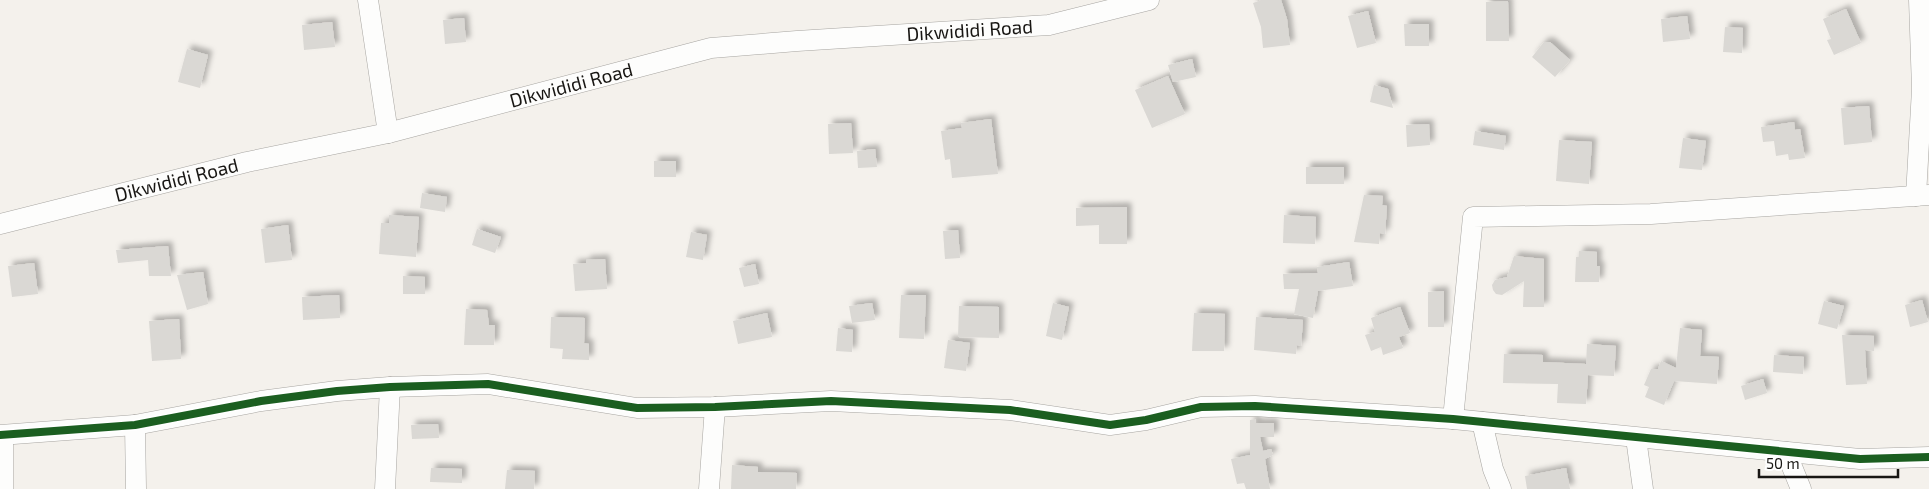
<svg xmlns="http://www.w3.org/2000/svg" width="1929" height="489" font-family="'Exo 2',sans-serif">
<style>
.building{fill:#dad8d4;filter:url(#shadow)}
.lines{fill:none;stroke-linecap:round;stroke-linejoin:round}
.minor-casing{stroke:#a7a5a1;stroke-width:21}
.minor{stroke:#fdfdfc;stroke-width:20}
.cycleway-casing{stroke:#fff;stroke-width:11}
.cycleway{stroke:#1b5e20;stroke-width:8}
.labels{text-anchor:middle;stroke-width:5;stroke-linejoin:round;paint-order:stroke}
.street-label{font-size:19px;fill:#181613;stroke:#fff}
</style>
<defs>
<filter id="shadow"><feDropShadow dx="4.5" dy="-4.5" stdDeviation="2.5" flood-color="#0004"/></filter>
</defs>
<rect width="100%" height="100%" fill="#f4f1ec"/>
<!-- building -->
<g class="building">
<path d="M 1262,0 L 1281,0 L 1287,19 L 1290,45 L 1263,48 L 1261,27 L 1253,3 Z"/>
<path d="M 1508,1 L 1509,41 L 1486,41 L 1486,2 Z"/>
<path d="M 1846,9 L 1861,43 L 1834,55 L 1827,40 L 1831,39 L 1823,19 Z"/>
<path d="M 1368,11 L 1376,43 L 1357,48 L 1348,16 Z"/>
<path d="M 1687,16 L 1690,39 L 1663,42 L 1661,19 Z"/>
<path d="M 464,18 L 466,42 L 445,44 L 443,20 Z"/>
<path d="M 332,22 L 335,47 L 304,50 L 302,25 Z"/>
<path d="M 1404,24 L 1429,24 L 1429,46 L 1405,46 Z"/>
<path d="M 1725,27 L 1743,28 L 1742,53 L 1723,52 Z"/>
<path d="M 1544,42 L 1550,42 L 1570,60 L 1555,77 L 1532,57 Z"/>
<path d="M 187,49 L 208,55 L 200,88 L 178,82 Z"/>
<path d="M 1192,59 L 1196,77 L 1173,82 L 1168,65 Z"/>
<path d="M 1168,76 L 1185,114 L 1152,128 L 1135,90 Z"/>
<path d="M 1374,85 L 1388,89 L 1393,108 L 1370,102 Z"/>
<path d="M 1869,106 L 1872,142 L 1844,145 L 1841,108 Z"/>
<path d="M 991,119 L 998,174 L 952,178 L 950,159 L 945,160 L 941,131 L 962,128 L 961,123 Z"/>
<path d="M 1794,122 L 1795,130 L 1800,129 L 1805,158 L 1789,160 L 1788,154 L 1776,156 L 1774,141 L 1763,142 L 1761,127 Z"/>
<path d="M 851,123 L 853,153 L 829,154 L 828,124 Z"/>
<path d="M 1429,124 L 1430,145 L 1407,147 L 1406,125 Z"/>
<path d="M 1475,131 L 1506,136 L 1504,150 L 1473,145 Z"/>
<path d="M 1683,138 L 1706,141 L 1702,170 L 1679,168 Z"/>
<path d="M 1559,140 L 1592,142 L 1589,184 L 1556,181 Z"/>
<path d="M 875,149 L 877,167 L 858,168 L 857,151 Z"/>
<rect x="654" y="161" width="22" height="16"/>
<rect x="1306" y="167" width="38" height="17"/>
<path d="M 422,193 L 447,197 L 445,212 L 420,208 Z"/>
<path d="M 1364,195 L 1383,196 L 1382,205 L 1387,206 L 1385,234 L 1380,233 L 1379,244 L 1354,242 Z"/>
<path d="M 1127,207 L 1127,244 L 1099,244 L 1099,225 L 1076,226 L 1076,208 Z"/>
<path d="M 389,215 L 419,217 L 416,257 L 379,254 L 381,223 L 389,223 Z"/>
<path d="M 1284,215 L 1316,217 L 1315,244 L 1283,243 Z"/>
<path d="M 288,225 L 292,260 L 265,263 L 261,229 Z"/>
<path d="M 477,229 L 501,237 L 495,253 L 472,245 Z"/>
<path d="M 958,230 L 960,258 L 945,259 L 943,231 Z"/>
<path d="M 691,232 L 707,235 L 703,260 L 686,257 Z"/>
<path d="M 168,246 L 171,276 L 149,276 L 148,260 L 118,263 L 116,250 Z"/>
<path d="M 1579,251 L 1597,252 L 1597,266 L 1600,266 L 1599,282 L 1575,282 L 1576,257 L 1579,257 Z"/>
<path d="M 1514,256 L 1544,259 L 1544,307 L 1523,307 L 1524,281 L 1502,295 L 1496,294 L 1493,290 L 1492,285 L 1495,280 L 1507,277 Z"/>
<path d="M 605,259 L 607,289 L 575,291 L 573,264 L 586,263 L 586,260 Z"/>
<path d="M 1349,262 L 1353,286 L 1318,291 L 1313,318 L 1294,314 L 1299,289 L 1284,289 L 1283,274 L 1318,273 L 1317,267 Z"/>
<path d="M 34,263 L 38,294 L 12,297 L 8,266 Z"/>
<path d="M 755,264 L 759,284 L 744,287 L 739,268 Z"/>
<path d="M 203,272 L 208,304 L 187,310 L 177,275 Z"/>
<path d="M 403,276 L 425,277 L 425,294 L 403,294 Z"/>
<path d="M 1444,291 L 1444,327 L 1428,327 L 1428,292 Z"/>
<path d="M 339,295 L 340,318 L 303,320 L 302,297 Z"/>
<path d="M 901,295 L 926,295 L 924,339 L 899,338 Z"/>
<path d="M 1922,300 L 1928,322 L 1910,327 L 1905,305 Z"/>
<path d="M 1824,301 L 1844,306 L 1837,329 L 1818,324 Z"/>
<path d="M 872,303 L 875,320 L 852,323 L 849,306 Z"/>
<path d="M 1053,303 L 1069,307 L 1062,340 L 1046,336 Z"/>
<path d="M 959,306 L 999,307 L 999,338 L 958,337 Z"/>
<path d="M 1400,307 L 1410,333 L 1399,337 L 1403,348 L 1383,355 L 1381,347 L 1371,351 L 1365,335 L 1375,332 L 1371,318 Z"/>
<path d="M 466,309 L 487,310 L 489,325 L 495,325 L 494,345 L 464,345 Z"/>
<path d="M 767,313 L 772,337 L 738,344 L 733,321 Z"/>
<path d="M 1194,313 L 1225,314 L 1224,351 L 1192,351 Z"/>
<path d="M 551,317 L 585,318 L 584,343 L 589,344 L 589,360 L 562,359 L 563,349 L 550,348 Z"/>
<path d="M 1256,317 L 1303,320 L 1301,346 L 1297,345 L 1296,354 L 1254,350 Z"/>
<path d="M 179,319 L 181,359 L 152,361 L 149,321 Z"/>
<path d="M 838,328 L 853,330 L 852,352 L 836,351 Z"/>
<path d="M 1680,328 L 1702,330 L 1700,356 L 1719,357 L 1717,384 L 1674,381 L 1664,405 L 1645,397 L 1649,387 L 1644,385 L 1651,369 L 1658,369 L 1661,361 L 1676,368 Z"/>
<path d="M 1842,335 L 1874,336 L 1874,351 L 1865,350 L 1867,384 L 1846,385 Z"/>
<path d="M 948,340 L 970,343 L 966,371 L 944,368 Z"/>
<path d="M 1587,344 L 1616,346 L 1614,376 L 1588,375 L 1586,404 L 1557,403 L 1558,384 L 1503,383 L 1504,354 L 1543,355 L 1543,362 L 1586,364 Z"/>
<path d="M 1774,355 L 1804,357 L 1803,374 L 1773,372 Z"/>
<path d="M 1763,379 L 1767,393 L 1745,400 L 1741,386 Z"/>
<path d="M 1255,419 L 1256,423 L 1274,423 L 1274,437 L 1260,437 L 1263,451 L 1271,449 L 1273,455 L 1265,459 L 1270,489 L 1246,489 L 1244,483 L 1237,484 L 1231,459 L 1250,455 L 1250,420 Z"/>
<path d="M 438,424 L 439,438 L 412,439 L 411,425 Z"/>
<path d="M 732,465 L 758,467 L 758,472 L 797,473 L 796,489 L 731,489 Z"/>
<path d="M 431,468 L 462,469 L 462,483 L 430,482 Z"/>
<path d="M 1566,468 L 1570,489 L 1527,489 L 1525,476 Z"/>
<path d="M 507,470 L 535,471 L 534,489 L 505,489 Z"/>
</g>
<g class="lines">
<!-- minor casing -->
<g class="minor-casing">
<g id="minor">
<path d="M 368,0 L 388,133"/>
<path d="M 1916,196 L 1922,89 L 1919,0"/>
<path id="s1" d="M 0,224 L 247,162 L 388,133 L 711,48 L 797,41 L 1049,25 L 1149,0"/>
<path d="M 1453,419 L 1473,217 L 1651,214 L 1929,195"/>
<path d="M 1482,422 L 1493,469 L 1501,489"/>
<path d="M 135,425 L 136,489"/>
<path d="M 0,435 L 135,425 L 261,401 L 337,391 L 390,387 L 488,384 L 637,408 L 715,407 L 831,401 L 1010,410 L 1110,425 L 1146,420 L 1201,407 L 1255,406 L 1453,419 L 1860,459 L 1929,457"/>
<path d="M 3,436 L 3,489"/>
<path d="M 1636,438 L 1643,489"/>
<path d="M 1786,452 L 1801,489"/>
<path d="M 385,489 L 390,387"/>
<path d="M 709,489 L 715,407"/>
</g>
</g>
<!-- minor -->
<use href="#minor" class="minor"/>
<!-- cycleway casing -->
<g class="cycleway-casing">
<path id="cycleway" d="M 0,435 L 135,425 L 261,401 L 337,391 L 390,387 L 488,384 L 637,408 L 715,407 L 831,401 L 1010,410 L 1110,425 L 1146,420 L 1201,407 L 1255,406 L 1453,419 L 1860,459 L 1929,457"/>
</g>
<!-- cycleway -->
<use href="#cycleway" class="cycleway"/>
</g>
<g class="labels">
<!-- street labels -->
<g class="street-label">
<text dy="7" stroke="none"><textPath href="#s1" startOffset="992">Dikwididi Road</textPath></text>
<text dy="7" stroke="none"><textPath href="#s1" startOffset="588">Dikwididi Road</textPath></text>
<text dy="7" stroke="none"><textPath href="#s1" startOffset="182">Dikwididi Road</textPath></text>
</g>
</g>
<!-- scale -->
<path d="M1759 469v8h139v-8" fill="none" stroke="#181613" stroke-width="2.5"/>
<text x="1766" y="469" font-size="15" fill="#181613" stroke="#ffffff" stroke-width="4" paint-order="stroke">50 m</text>
</svg>
